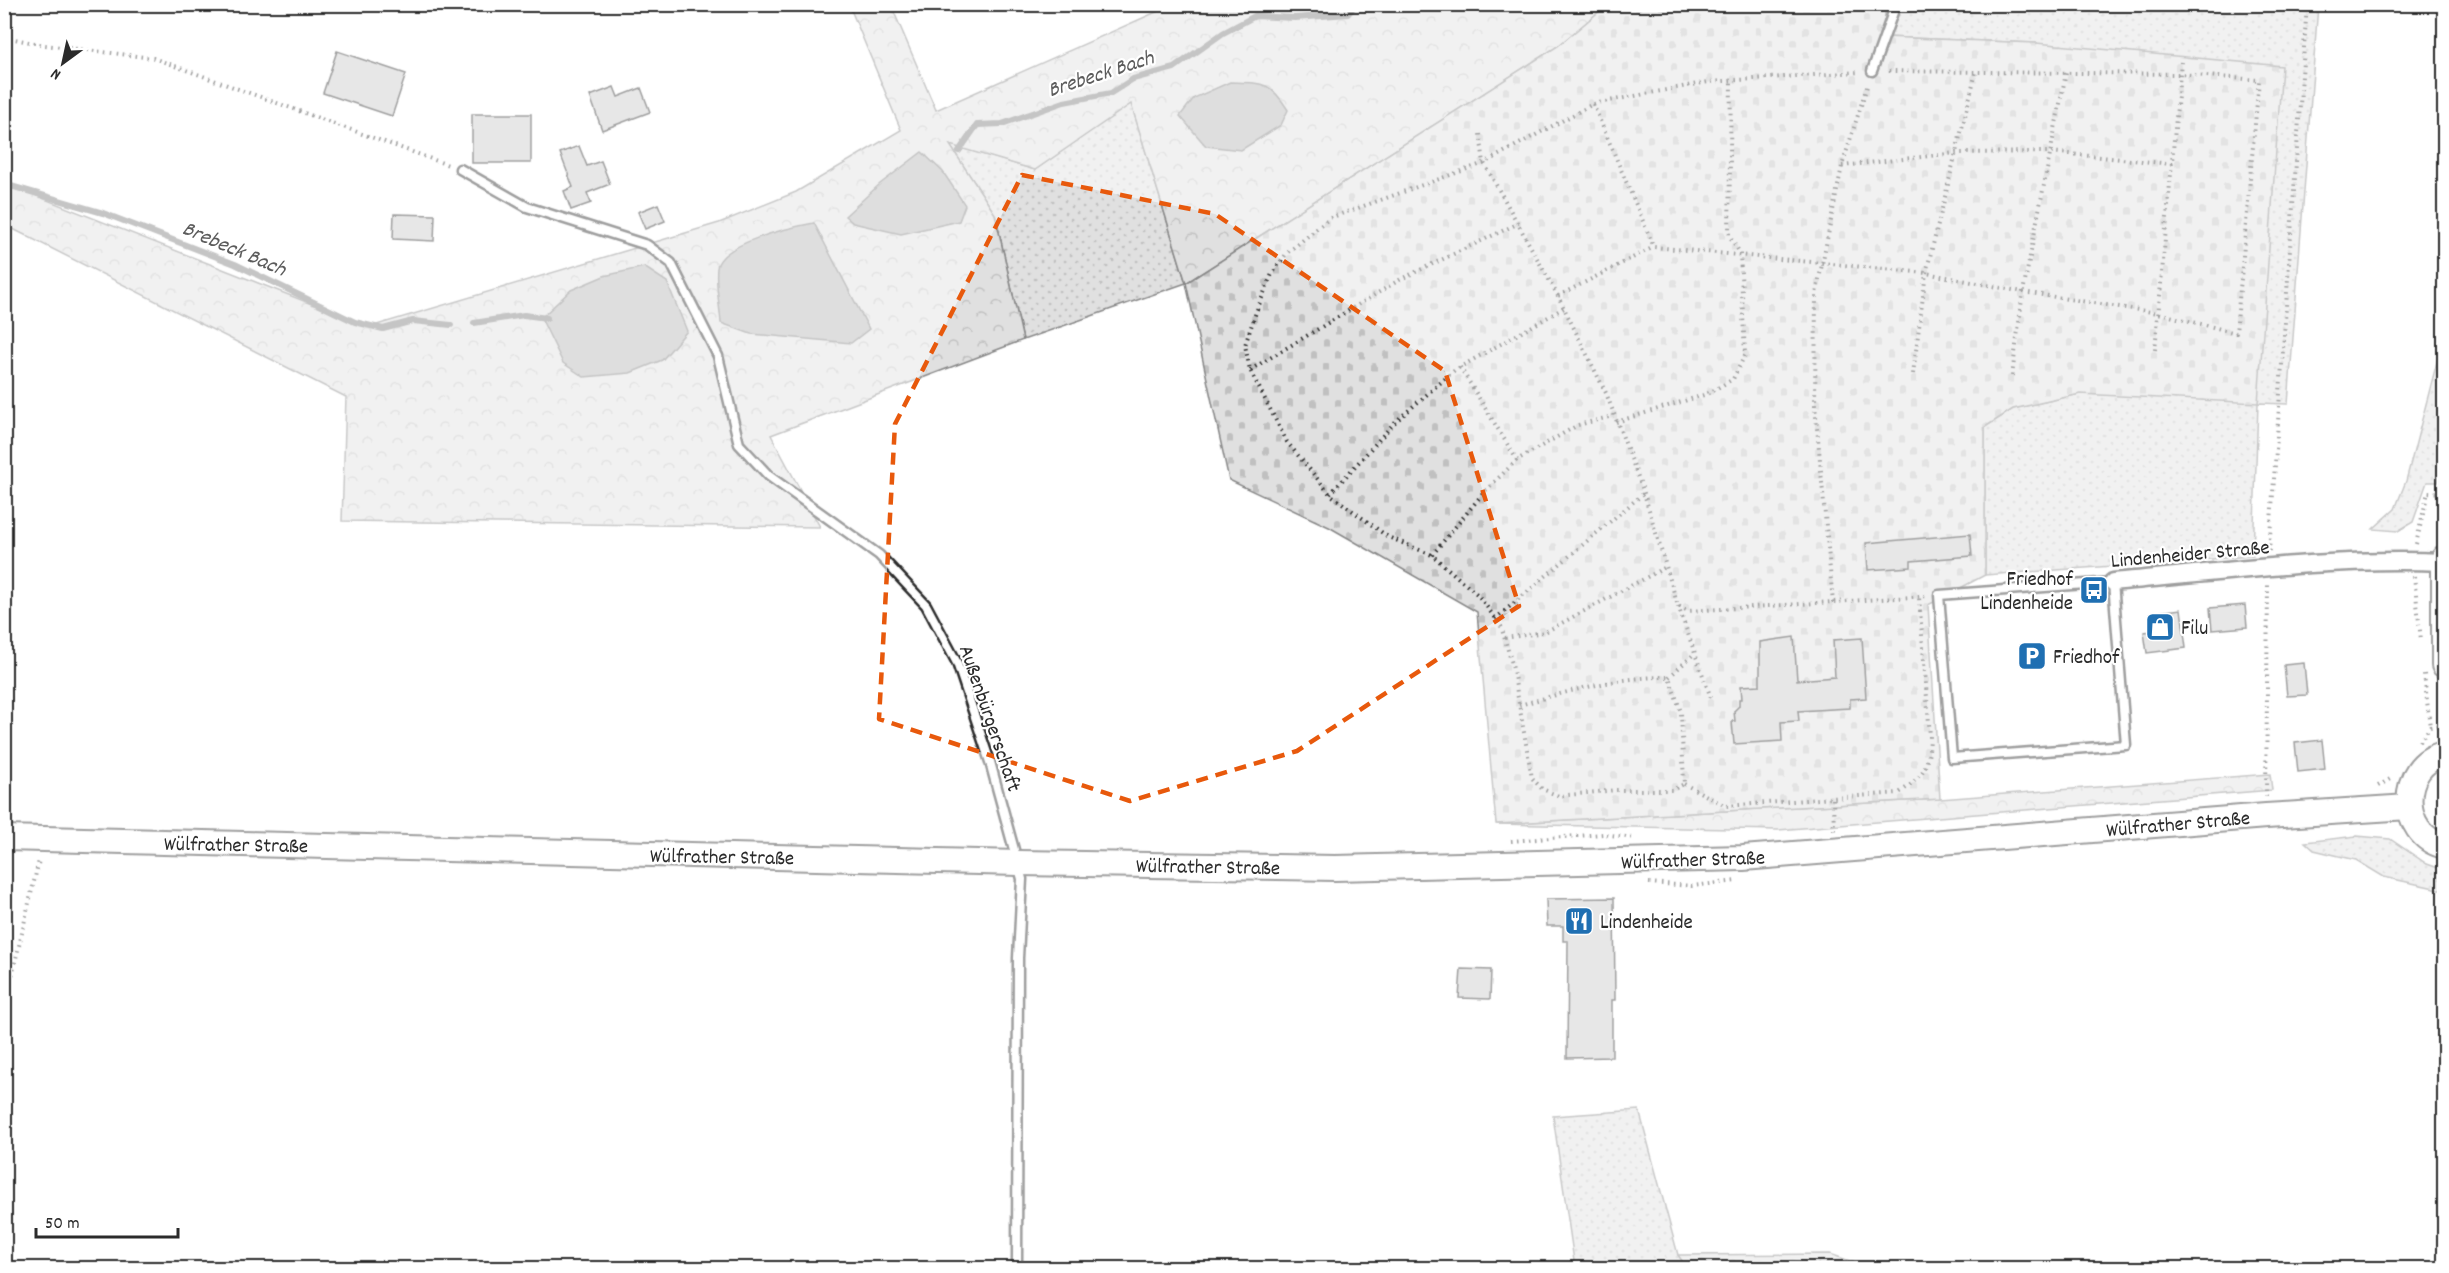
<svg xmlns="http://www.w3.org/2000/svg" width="2449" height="1273" font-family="Dekko,sans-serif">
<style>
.grass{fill:url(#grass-dots);stroke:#868686;stroke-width:1.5}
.forest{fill:url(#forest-crowns);stroke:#868686;stroke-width:1.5}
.cemetery{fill:url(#cemetery-stones);stroke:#868686;stroke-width:1.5}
.water{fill:#b6b6b6;stroke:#7e7e7e;stroke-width:1.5}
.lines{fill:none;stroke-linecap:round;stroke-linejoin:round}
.stream{stroke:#7e7e7e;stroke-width:6}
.building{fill:#cbcbcb;stroke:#2b2b2b;stroke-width:1.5}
.service-casing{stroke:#2b2b2b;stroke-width:13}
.minor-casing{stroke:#2b2b2b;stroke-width:21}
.secondary-casing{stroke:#2b2b2b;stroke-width:28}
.path{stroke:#2b2b2b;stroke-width:4;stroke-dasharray:1.5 4.5;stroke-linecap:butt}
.service{stroke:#fff;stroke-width:8}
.minor{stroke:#fff;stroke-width:16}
.secondary{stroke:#fff;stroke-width:24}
.marked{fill:none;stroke:#e8590c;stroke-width:4.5;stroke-dasharray:12 8;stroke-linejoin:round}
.labels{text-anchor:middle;stroke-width:4.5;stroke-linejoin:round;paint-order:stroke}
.street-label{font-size:21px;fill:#2b2b2b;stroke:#fff}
.poi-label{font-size:21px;fill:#2b2b2b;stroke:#fff;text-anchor:start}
.water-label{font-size:22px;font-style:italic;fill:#5c5c5c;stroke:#fff}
</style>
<defs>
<pattern id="grass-dots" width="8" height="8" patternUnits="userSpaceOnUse" patternTransform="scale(1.5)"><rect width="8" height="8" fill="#e0e0e0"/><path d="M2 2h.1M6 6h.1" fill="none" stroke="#c0c0c0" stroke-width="1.8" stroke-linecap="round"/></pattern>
<pattern id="forest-crowns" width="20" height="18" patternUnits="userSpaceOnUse" patternTransform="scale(1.5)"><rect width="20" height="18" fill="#e0e0e0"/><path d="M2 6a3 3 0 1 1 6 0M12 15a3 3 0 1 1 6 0" fill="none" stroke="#c0c0c0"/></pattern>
<pattern id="cemetery-stones" width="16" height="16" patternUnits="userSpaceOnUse" patternTransform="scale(1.5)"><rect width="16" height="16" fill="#e0e0e0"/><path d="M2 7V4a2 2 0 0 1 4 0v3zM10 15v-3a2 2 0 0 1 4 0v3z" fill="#c0c0c0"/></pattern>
</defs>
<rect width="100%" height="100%" fill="#fff"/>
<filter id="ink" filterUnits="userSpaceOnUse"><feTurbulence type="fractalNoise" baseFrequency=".0167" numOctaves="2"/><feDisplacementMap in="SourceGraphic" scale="12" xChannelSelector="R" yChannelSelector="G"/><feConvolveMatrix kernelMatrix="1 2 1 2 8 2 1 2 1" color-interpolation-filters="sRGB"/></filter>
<g filter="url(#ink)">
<!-- grass -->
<g class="grass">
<path d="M 1861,5 L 2318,5 L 2288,404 L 2258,403 L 2253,556 L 1985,575 L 1985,427 L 2013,409 L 2080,394 L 2147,396 L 2036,43 L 1884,37 L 1885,8 Z"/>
<path d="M 1131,103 L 1186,283 L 1023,340 L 995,214 L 949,144 L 1035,170 Z"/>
<path d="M 2444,335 L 2444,458 L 2438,482 L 2427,482 L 2413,522 L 2398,531 L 2373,529 L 2395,509 L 2406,481 Z"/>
<path d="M 2357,836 L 2390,839 L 2427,864 L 2444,870 L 2444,890 L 2384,877 L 2356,860 L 2314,850 L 2305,842 Z"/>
<path d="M 1639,1110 L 1678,1255 L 1687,1268 L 1575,1268 L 1553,1116 Z"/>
</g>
<!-- forest -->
<g class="forest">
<path d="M 849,5 L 891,5 L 936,110 L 1172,5 L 1607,5 L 1558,46 L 1186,283 L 1131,104 L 1035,170 L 950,145 L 995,214 L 1023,340 L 771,435 L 820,527 L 342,521 L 346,397 L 5,225 L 4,183 L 370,327 L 719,223 L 796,192 L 901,130 Z"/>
<path d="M 2270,774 L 2272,790 L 1778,830 L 1496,824 L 1940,799 Z"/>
<path d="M 1830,1254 L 1870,1268 L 1687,1268 L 1678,1255 Z"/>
</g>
<!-- cemetery -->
<path class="cemetery" d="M 1607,5 L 1861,5 L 1885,8 L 1884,37 L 2036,43 L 2282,66 L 2258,403 L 2080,394 L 2013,409 L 1985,427 L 1985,575 L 1928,605 L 1940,799 L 1496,824 L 1477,612 L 1329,527 L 1229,480 L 1186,283 L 1558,46 Z"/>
<!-- water -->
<g class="water">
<path d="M 1230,82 C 1263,83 1270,81 1288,110 L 1281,125 L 1241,150 L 1206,146 L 1180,116 L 1194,98 Z"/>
<path d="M 922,152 L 943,172 L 965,205 L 959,221 L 901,234 L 853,223 L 845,216 L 880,184 Z"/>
<path d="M 814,223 L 869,329 L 851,343 L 751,334 L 721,323 C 720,306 715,285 717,268 C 720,243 792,227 814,223 Z"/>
<path d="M 644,267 L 667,282 L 687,331 L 662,360 L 630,373 L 584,377 L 563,363 L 541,318 L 571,290 L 604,276 Z"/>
</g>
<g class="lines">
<!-- stream -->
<g class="stream">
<path d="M 959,151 L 977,125 L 1002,124 L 1064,102 L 1111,93 L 1133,79 L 1174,68 L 1223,33 L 1255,16 L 1295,18 L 1348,14 L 1356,4"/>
<path d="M 4,184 L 103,213 L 235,264 L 355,322 L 383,329 L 413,321 L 451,325"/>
<path d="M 474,323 L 524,315 L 547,318"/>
</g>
</g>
<!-- building -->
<g class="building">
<path d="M 337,51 L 406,74 L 392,116 L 323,93 Z"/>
<path d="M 614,87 L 618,97 L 641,88 L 650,112 L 602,130 L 590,96 Z"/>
<rect x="472" y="114" width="59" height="49"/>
<path d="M 579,146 L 587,166 L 601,161 L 610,184 L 587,193 L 591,203 L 571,210 L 564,191 L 573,187 L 560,153 Z"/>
<path d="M 658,204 L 665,221 L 645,229 L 638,212 Z"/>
<path d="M 394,214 L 435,215 L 434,241 L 393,239 Z"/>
<path d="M 1970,534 L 1972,556 L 1911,561 L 1911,567 L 1868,570 L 1866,543 Z"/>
<path d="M 2245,605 L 2247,627 L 2212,630 L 2210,608 Z"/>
<path d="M 2181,609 L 2186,648 L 2147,653 L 2144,632 L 2154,631 L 2151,613 Z"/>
<path d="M 1794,637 L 1797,680 L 1835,677 L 1833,640 L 1862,638 L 1866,698 L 1850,699 L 1850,708 L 1798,711 L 1799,721 L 1781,722 L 1782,741 L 1734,744 L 1732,721 L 1735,721 L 1734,711 L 1739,706 L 1739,699 L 1742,699 L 1741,686 L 1760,685 L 1760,642 Z"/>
<path d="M 2304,663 L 2307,695 L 2287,696 L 2284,665 Z"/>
<path d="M 2322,740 L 2325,769 L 2298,772 L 2295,743 Z"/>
<path d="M 1614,898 L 1615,1000 L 1612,1000 L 1612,1057 L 1567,1058 L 1568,941 L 1563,941 L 1563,926 L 1547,926 L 1546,899 Z"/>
<path d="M 1461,969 L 1491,970 L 1490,999 L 1459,998 Z"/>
</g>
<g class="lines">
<!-- service casing -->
<g class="service-casing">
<g id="service">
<path d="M 1872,71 L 1896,4"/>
<path d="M 460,169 L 527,207 L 647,245 L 671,263 L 718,356 L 739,444 L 769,476 L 879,555 L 926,605 L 957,663 L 990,762 L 1022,879 L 1018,958 L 1017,1268"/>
<path d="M 2113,582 L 2126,745 L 1952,758 L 1939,595 Z"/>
</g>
</g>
<!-- minor casing -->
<g class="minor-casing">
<path id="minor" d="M 2113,582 C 2222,572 2334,557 2444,562"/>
</g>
<!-- secondary casing -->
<g class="secondary-casing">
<g id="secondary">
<path d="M 2444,558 L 2444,665"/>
<path d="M 2444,754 C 2398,764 2398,835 2444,846"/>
<path d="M 4,838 L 1019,863 L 1335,868 L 1743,858 L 2266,816 L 2409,807"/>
</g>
</g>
<!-- path -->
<g class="path">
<path d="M 4,37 L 45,45 L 153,58 L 448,165"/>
<path d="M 1593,104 L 1654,247"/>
<path d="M 1480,134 L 1484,163 L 1558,296 L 1606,393 L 1643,490 L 1678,606 L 1688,611 L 1929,596"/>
<path d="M 1842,166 L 1956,153 L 2050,152 L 2172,164"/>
<path d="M 1558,296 L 1654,247 L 1926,273 L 2023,292 L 2158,313 L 2236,333 L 2259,80 L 2180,74 L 1886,71"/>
<path d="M 2155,350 L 2181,62"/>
<path d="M 1460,367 L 1517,460"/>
<path d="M 1250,370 L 1401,279 L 1519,223"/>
<path d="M 1913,374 L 1926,273 L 1976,72"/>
<path d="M 2012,376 L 2023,292 L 2066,73"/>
<path d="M 1616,422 L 1707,394 L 1733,379 L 1745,355 L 1740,253 L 1729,235 L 1731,81"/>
<path d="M 1330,494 L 1394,423 L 1455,370 L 1564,308"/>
<path d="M 2416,544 L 2428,492 L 2444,493"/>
<path d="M 2269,551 L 2307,4"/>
<path d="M 1432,555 L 1485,491 L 1517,460 L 1578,425 L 1613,416"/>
<path d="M 2414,576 L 2421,640"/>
<path d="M 1833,603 L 1815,405 L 1816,294 L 1842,166 L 1868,83"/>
<path d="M 1678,606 L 1711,698"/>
<path d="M 1495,619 L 1644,493"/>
<path d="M 1505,638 L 1545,632 L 1666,567"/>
<path d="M 2424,674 L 2430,727"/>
<path d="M 1669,677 L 1695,653"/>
<path d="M 1519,705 C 1568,692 1618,676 1669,677 L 1681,712 L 1684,784 L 1672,790 L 1616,790 L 1559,796 L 1542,789 L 1532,778 L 1512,664 L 1501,626 L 1478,595 L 1432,555 L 1388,537 L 1330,494 L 1287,442 L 1250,370 L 1245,345 L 1256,312 L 1272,274 L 1287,253 L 1330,218 L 1484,163 L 1593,104 L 1708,82 L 1860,72"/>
<path d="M 2420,742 L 2430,727 L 2444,724"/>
<path d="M 1684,784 L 1726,806 L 1899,793 C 1924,776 1929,767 1930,736 L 1919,597"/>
<path d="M 2378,786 L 2392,778"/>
<path d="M 2266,797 L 2268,583"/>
<path d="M 1833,799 L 1834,831"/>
<path d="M 1511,841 L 1603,834 L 1635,838"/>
<path d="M 1649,883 L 1692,886 L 1737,881"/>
<path d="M 4,1010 L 39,860"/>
</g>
<!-- service -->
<use href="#service" class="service"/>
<!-- minor -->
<use href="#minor" class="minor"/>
<!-- secondary -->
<use href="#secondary" class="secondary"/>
</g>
</g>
<!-- marked area -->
<path d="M0 0H2449V1273H0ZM 1022,175 L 1215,214 L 1445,371 L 1519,606 L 1297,751 L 1130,801 L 879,719 L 895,424 Z" fill="#fff" fill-opacity=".55" fill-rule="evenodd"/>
<path class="marked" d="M 1022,175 L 1215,214 L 1445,371 L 1519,606 L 1297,751 L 1130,801 L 879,719 L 895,424 Z"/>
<!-- icons -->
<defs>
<g id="bus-square" transform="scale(1.5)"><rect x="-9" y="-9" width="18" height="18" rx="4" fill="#1f6fb2" stroke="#fff"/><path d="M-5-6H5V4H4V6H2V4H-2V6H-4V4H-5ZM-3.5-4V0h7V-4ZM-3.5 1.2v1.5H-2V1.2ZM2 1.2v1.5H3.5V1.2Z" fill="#fff"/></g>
<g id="shop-square" transform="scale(1.5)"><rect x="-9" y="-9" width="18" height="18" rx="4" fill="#1f6fb2" stroke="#fff"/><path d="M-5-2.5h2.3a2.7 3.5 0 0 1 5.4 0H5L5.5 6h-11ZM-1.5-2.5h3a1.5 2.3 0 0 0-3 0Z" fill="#fff"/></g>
<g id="parking-square" transform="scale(1.5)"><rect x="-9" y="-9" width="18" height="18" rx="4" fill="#1f6fb2" stroke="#fff"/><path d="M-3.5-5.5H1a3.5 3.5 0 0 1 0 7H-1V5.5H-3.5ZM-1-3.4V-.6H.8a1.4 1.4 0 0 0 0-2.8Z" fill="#fff"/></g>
<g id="restaurant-square" transform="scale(1.5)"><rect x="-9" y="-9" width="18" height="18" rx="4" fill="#1f6fb2" stroke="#fff"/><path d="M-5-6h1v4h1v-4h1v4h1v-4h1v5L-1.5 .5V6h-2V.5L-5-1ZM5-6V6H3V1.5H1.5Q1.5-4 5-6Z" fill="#fff"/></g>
</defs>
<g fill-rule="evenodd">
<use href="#bus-square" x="2094" y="590"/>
<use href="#shop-square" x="2160" y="627"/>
<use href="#parking-square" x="2032" y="656"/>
<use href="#restaurant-square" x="1579" y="921"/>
</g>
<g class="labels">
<!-- street labels -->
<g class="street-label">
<text transform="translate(2190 553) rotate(-5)" y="7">Lindenheider Straße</text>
<text transform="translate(991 718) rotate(71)" y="7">Außenbürgerschaft</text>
<text transform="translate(2178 823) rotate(-5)" y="7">Wülfrather Straße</text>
<text transform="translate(236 844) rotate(1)" y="7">Wülfrather Straße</text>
<text transform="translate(722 856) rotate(1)" y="7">Wülfrather Straße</text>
<text transform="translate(1693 859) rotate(-2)" y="7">Wülfrather Straße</text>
<text transform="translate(1208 866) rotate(1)" y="7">Wülfrather Straße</text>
</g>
<!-- poi labels -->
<g class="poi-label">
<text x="2073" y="585" text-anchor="end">Friedhof<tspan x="2073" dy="24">Lindenheide</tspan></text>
<text x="2181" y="634">Filu</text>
<text x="2053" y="663">Friedhof</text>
<text x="1600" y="928">Lindenheide</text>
</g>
<!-- water labels -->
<g class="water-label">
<text transform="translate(1100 72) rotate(-18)" y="8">Brebeck Bach</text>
<text transform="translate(235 247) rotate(23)" y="8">Brebeck Bach</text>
</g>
</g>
<!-- margin -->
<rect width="2449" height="1273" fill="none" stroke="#fff" stroke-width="24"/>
<rect x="12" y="12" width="2425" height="1249" fill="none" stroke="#2b2b2b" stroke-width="2" filter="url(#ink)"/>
<!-- north arrow -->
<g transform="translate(63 63) rotate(213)" stroke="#ffffff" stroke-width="4.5" paint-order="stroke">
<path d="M0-4.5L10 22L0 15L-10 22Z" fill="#2b2b2b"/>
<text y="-9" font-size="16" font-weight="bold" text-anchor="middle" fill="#2b2b2b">N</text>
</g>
<!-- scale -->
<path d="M36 1228v9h142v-9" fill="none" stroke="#2b2b2b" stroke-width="3"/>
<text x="45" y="1228" font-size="18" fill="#2b2b2b" stroke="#ffffff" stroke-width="4.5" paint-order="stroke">50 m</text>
</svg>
